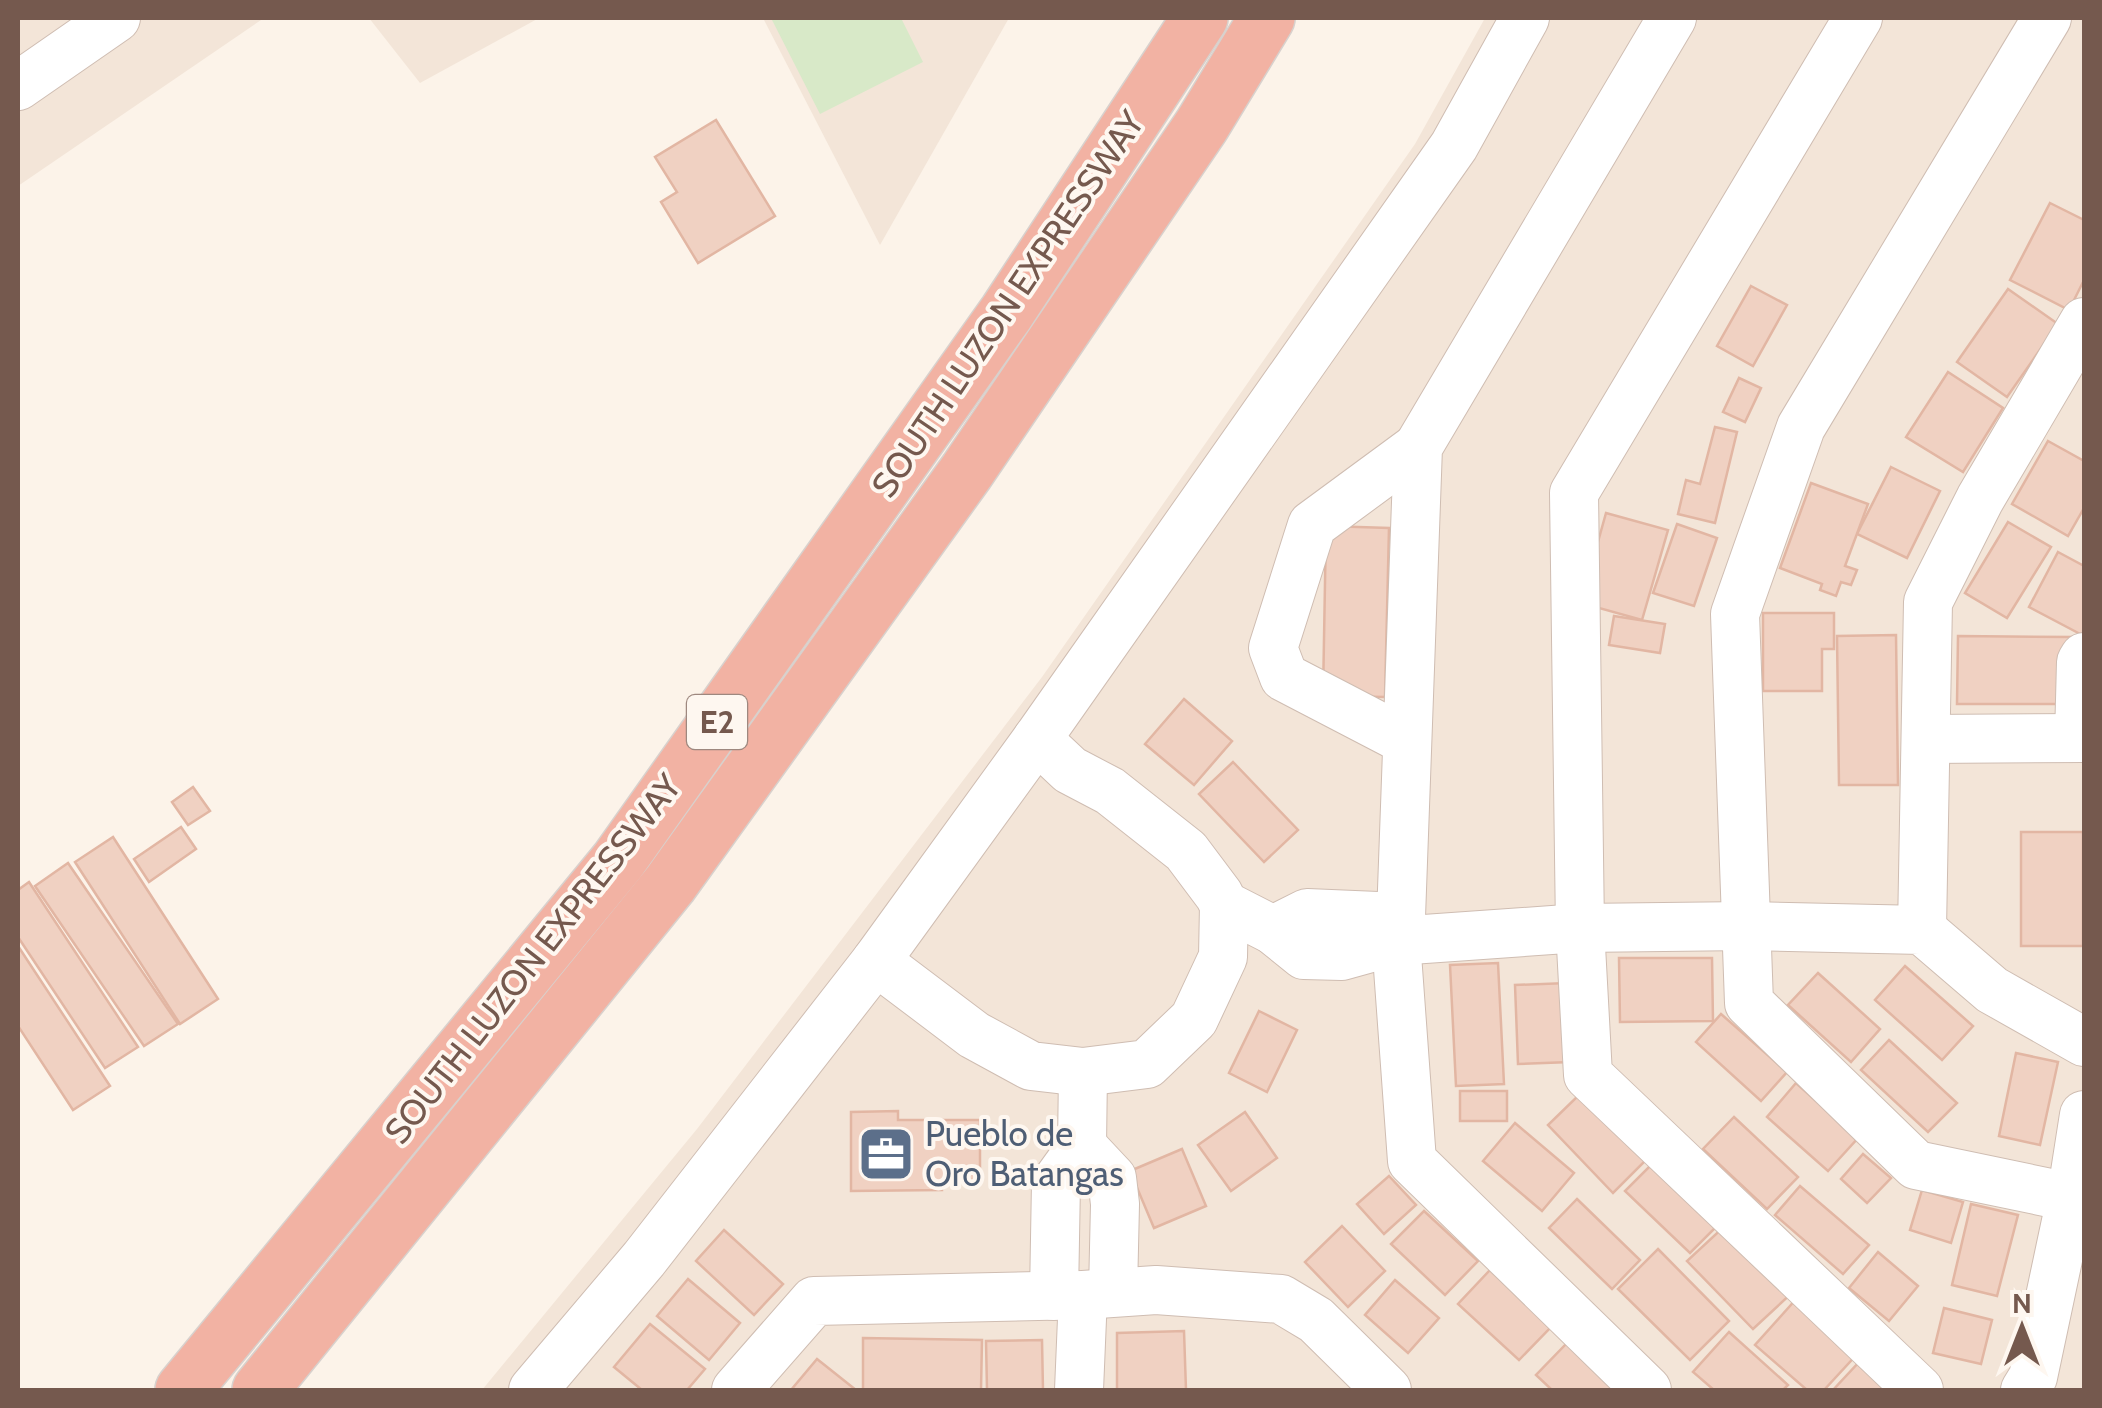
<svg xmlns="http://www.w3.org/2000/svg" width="2102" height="1408" font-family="Cabin,sans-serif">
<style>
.residential{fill:#f3e5d8}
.green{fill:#d8e9c8}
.building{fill:#f0d1c2;stroke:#e2b6a3;stroke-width:2.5}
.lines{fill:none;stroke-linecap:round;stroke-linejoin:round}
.minor-casing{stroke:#cfbdb2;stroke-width:50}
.highway-casing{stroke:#d8d1cd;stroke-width:58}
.minor{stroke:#fff;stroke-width:48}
.highway{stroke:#f2b2a3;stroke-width:55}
.labels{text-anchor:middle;stroke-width:8;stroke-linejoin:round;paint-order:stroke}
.shield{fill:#fef7f0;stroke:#9e887f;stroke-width:2.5}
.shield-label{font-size:32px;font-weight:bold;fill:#75594e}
.street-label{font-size:35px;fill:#75594e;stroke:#fef7f0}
.service-label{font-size:35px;fill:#4e5e75;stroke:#fef7f0;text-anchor:start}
</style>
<rect width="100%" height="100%" fill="#fcf3e9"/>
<!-- residential -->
<g class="residential">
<path d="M 18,18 L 264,18 L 18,186 Z"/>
<path d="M 369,18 L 539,18 L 420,83 Z"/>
<path d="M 763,18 L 1009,18 L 880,245 Z"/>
<path d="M 1485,18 L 2084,18 L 2084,1390 L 482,1390 L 697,1129 L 1042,677 L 1415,144 Z"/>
</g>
<!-- green -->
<path class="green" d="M 771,18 L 901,18 L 923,62 L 820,114 Z"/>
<!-- building -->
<g class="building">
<path d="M 716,120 L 775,216 L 698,263 L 661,202 L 677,192 L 655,157 Z"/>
<path d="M 2050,203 L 2084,220 L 2084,280 L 2069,310 L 2010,280 Z"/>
<path d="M 1751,286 L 1787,305 L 1753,366 L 1717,346 Z"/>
<path d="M 2008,289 L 2058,324 L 2007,397 L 1957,362 Z"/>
<path d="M 1948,372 L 2003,408 L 1963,472 L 1906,437 Z"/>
<path d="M 1739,378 L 1761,388 L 1745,422 L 1723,412 Z"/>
<path d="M 1715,427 L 1737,432 L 1715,523 L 1678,514 L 1686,480 L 1700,484 Z"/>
<path d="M 2048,441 L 2084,461 L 2084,508 L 2068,536 L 2012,504 Z"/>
<path d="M 1891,467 L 1940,491 L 1907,558 L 1857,534 Z"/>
<path d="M 1811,483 L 1868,504 L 1845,566 L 1857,570 L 1851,585 L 1841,582 L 1836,596 L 1820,590 L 1822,584 L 1780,568 Z"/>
<path d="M 1606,513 L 1668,530 L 1642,620 L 1581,603 Z"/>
<path d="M 2008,522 L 2051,547 L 2007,618 L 1965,593 Z"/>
<path d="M 1677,524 L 1717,538 L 1694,606 L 1653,593 Z"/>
<path d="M 1326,526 L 1389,528 L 1385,697 L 1323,696 Z"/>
<path d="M 2058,552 L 2084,566 L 2084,636 L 2029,607 Z"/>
<path d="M 1763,613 L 1834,613 L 1834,649 L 1822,649 L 1822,691 L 1763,691 Z"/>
<path d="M 1614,616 L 1665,624 L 1660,653 L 1609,645 Z"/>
<path d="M 1896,635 L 1898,785 L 1839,785 L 1837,636 Z"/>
<path d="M 1958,636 L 2074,637 L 2074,704 L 1957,704 Z"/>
<path d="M 1184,699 L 1232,741 L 1194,785 L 1145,744 Z"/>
<path d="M 1233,762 L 1298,830 L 1264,862 L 1199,794 Z"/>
<path d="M 193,787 L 210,811 L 188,825 L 172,802 Z"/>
<path d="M 181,827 L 196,849 L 149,882 L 134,859 Z"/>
<rect x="2021" y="832" width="62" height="114"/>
<path d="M 113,837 L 218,999 L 180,1024 L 75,862 Z"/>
<path d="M 68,863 L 178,1024 L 144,1046 L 35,886 Z"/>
<path d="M 29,882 L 138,1047 L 105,1068 L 18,937 L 18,890 Z"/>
<path d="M 18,946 L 110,1086 L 73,1110 L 18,1026 Z"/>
<path d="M 1619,958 L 1712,958 L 1713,1021 L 1620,1022 Z"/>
<path d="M 1498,963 L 1504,1084 L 1456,1086 L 1450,965 Z"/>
<path d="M 1905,966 L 1973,1026 L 1942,1060 L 1875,1000 Z"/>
<path d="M 1818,973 L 1880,1029 L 1851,1062 L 1788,1005 Z"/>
<path d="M 1567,983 L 1570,1062 L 1518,1064 L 1515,985 Z"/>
<path d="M 1259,1011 L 1297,1030 L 1267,1092 L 1229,1073 Z"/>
<path d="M 1721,1014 L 1787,1072 L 1761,1101 L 1696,1042 Z"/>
<path d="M 1889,1040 L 1957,1103 L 1928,1132 L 1861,1070 Z"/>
<path d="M 2016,1053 L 2058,1062 L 2040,1145 L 1999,1136 Z"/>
<path d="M 1796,1083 L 1858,1138 L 1828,1171 L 1767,1117 Z"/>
<rect x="1460" y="1091" width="47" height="30"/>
<path d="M 1582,1092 L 1647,1159 L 1613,1193 L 1548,1125 Z"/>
<path d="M 898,1111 L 898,1120 L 980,1120 L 980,1180 L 942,1180 L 942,1190 L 851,1191 L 851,1112 Z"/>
<path d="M 1245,1112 L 1277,1158 L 1231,1191 L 1198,1145 Z"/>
<path d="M 1734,1117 L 1798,1177 L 1767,1209 L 1703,1149 Z"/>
<path d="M 1515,1123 L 1574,1173 L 1542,1211 L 1483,1161 Z"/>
<path d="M 1182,1149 L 1206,1206 L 1154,1228 L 1130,1171 Z"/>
<path d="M 1863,1154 L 1891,1178 L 1867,1203 L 1841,1179 Z"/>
<path d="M 1656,1160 L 1721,1222 L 1690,1253 L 1625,1191 Z"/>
<path d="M 1389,1176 L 1416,1205 L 1384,1234 L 1357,1204 Z"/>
<path d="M 1800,1186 L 1869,1245 L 1843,1274 L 1775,1215 Z"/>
<path d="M 1922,1190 L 1963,1202 L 1951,1243 L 1910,1230 Z"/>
<path d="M 1577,1199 L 1640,1260 L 1612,1289 L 1549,1228 Z"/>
<path d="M 1971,1204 L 2018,1215 L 1997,1296 L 1952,1285 Z"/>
<path d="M 1424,1211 L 1478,1261 L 1445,1295 L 1391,1244 Z"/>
<path d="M 1729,1222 L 1794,1291 L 1753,1329 L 1687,1261 Z"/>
<path d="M 1342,1226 L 1385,1271 L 1348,1307 L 1305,1262 Z"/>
<path d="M 724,1230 L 783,1284 L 754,1315 L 696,1261 Z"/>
<path d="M 1658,1249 L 1729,1321 L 1690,1360 L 1618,1289 Z"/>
<path d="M 1878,1252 L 1918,1286 L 1889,1321 L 1849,1288 Z"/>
<path d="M 1490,1270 L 1551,1327 L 1519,1360 L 1458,1304 Z"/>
<path d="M 688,1279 L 740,1323 L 709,1360 L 657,1316 Z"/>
<path d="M 1395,1280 L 1439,1318 L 1408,1353 L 1365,1315 Z"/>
<path d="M 1798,1297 L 1859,1352 L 1824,1390 L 1807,1390 L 1755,1345 Z"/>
<path d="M 1944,1308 L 1992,1320 L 1981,1364 L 1933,1353 Z"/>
<path d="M 650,1324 L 705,1369 L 687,1390 L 642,1390 L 614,1367 Z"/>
<path d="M 1184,1331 L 1186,1390 L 1117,1390 L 1117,1333 Z"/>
<path d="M 1729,1332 L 1788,1385 L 1783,1390 L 1714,1390 L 1693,1372 Z"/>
<path d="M 863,1338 L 982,1340 L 981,1390 L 863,1390 Z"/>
<path d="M 1042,1340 L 1043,1390 L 987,1390 L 986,1341 Z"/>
<path d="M 1568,1342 L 1617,1390 L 1552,1390 L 1536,1375 Z"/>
<path d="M 817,1359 L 856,1390 L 791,1390 Z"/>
<path d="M 1861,1360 L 1896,1390 L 1833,1390 Z"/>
</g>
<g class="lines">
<!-- minor casing -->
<g class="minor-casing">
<g id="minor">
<path d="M 1858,18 L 1574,493 L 1580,928 L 1588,1075 L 1919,1390"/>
<path d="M 2047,18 L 1801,427 L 1735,614 L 1749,1003 L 1916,1165 L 2084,1200"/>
<path d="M 18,86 L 116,18"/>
<path d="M 2079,738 L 2081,662 L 2084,657"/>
<path d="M 1926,739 L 2084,738"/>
<path d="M 1407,741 L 1284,677 L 1273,648 L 1312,525 L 1418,447"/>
<path d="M 1224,905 L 1273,930 L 1304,955 L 1342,956 L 1396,941 L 1580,928 L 1747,926 L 1922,930 L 1992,990 L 2084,1042"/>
<path d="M 1273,930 L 1307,913 L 1401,917"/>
<path d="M 1922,930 L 1928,602 L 1980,499 L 2084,322"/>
<path d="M 876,961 L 974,1035 L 1031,1066 L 1083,1072 L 1147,1064 L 1194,1019 L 1223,957 L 1224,905 L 1219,895 L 1186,851 L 1110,791 L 1070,770 L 1037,739"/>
<path d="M 1082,1146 L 1112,1178 L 1115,1204 L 1113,1292"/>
<path d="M 1054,1296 L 1056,1182 L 1082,1146 L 1083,1072"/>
<path d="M 533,1390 L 644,1259 L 876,961 L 1037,739 L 1454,146 L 1525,18"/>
<path d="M 736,1390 L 814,1301 L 1083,1295 L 1156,1290 L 1281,1299 L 1316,1320 L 1387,1390"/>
<path d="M 1079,1390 L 1083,1295"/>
<path d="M 1647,1390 L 1412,1161 L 1396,941 L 1401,917 L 1418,447 L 1672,18"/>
<path d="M 2025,1390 L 2033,1377 L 2071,1198 L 2084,1115"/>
</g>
</g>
<!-- highway casing -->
<g class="highway-casing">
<g id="highway">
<path d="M 183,1390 L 618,861 L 1007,312 L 1200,18"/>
<path d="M 260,1390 L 670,884 L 967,471 L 1202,125 L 1267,18"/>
</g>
</g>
<!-- minor -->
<use href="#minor" class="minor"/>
<!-- highway -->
<use href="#highway" class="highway"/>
</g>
<!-- icons -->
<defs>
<g id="office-square" transform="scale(2.875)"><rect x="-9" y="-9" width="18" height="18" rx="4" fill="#5c6f8a" stroke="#fef7f0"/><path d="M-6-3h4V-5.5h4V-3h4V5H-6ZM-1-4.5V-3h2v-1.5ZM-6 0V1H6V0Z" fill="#fff"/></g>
</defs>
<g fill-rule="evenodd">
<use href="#office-square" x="886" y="1154"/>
</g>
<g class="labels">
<!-- shield labels -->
<rect class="shield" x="687" y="695" width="60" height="54" rx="8"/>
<g class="shield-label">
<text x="717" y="733">E2</text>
</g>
<!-- street labels -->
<g class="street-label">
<text transform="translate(1008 304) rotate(-56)" y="12">SOUTH LUZON EXPRESSWAY</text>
<text transform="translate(533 959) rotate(-52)" y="12">SOUTH LUZON EXPRESSWAY</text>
</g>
<!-- service labels -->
<g class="service-label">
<text x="925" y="1146">Pueblo de<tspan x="925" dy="40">Oro Batangas</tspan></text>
</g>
</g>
<!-- border -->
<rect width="2102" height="1408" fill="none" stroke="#75594e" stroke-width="40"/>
<!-- north arrow -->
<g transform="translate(2022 1328)" stroke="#fef7f0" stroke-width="8" paint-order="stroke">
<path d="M0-8L18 38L0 25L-18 38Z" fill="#75594e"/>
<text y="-15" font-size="28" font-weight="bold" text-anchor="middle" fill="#75594e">N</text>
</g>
</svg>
